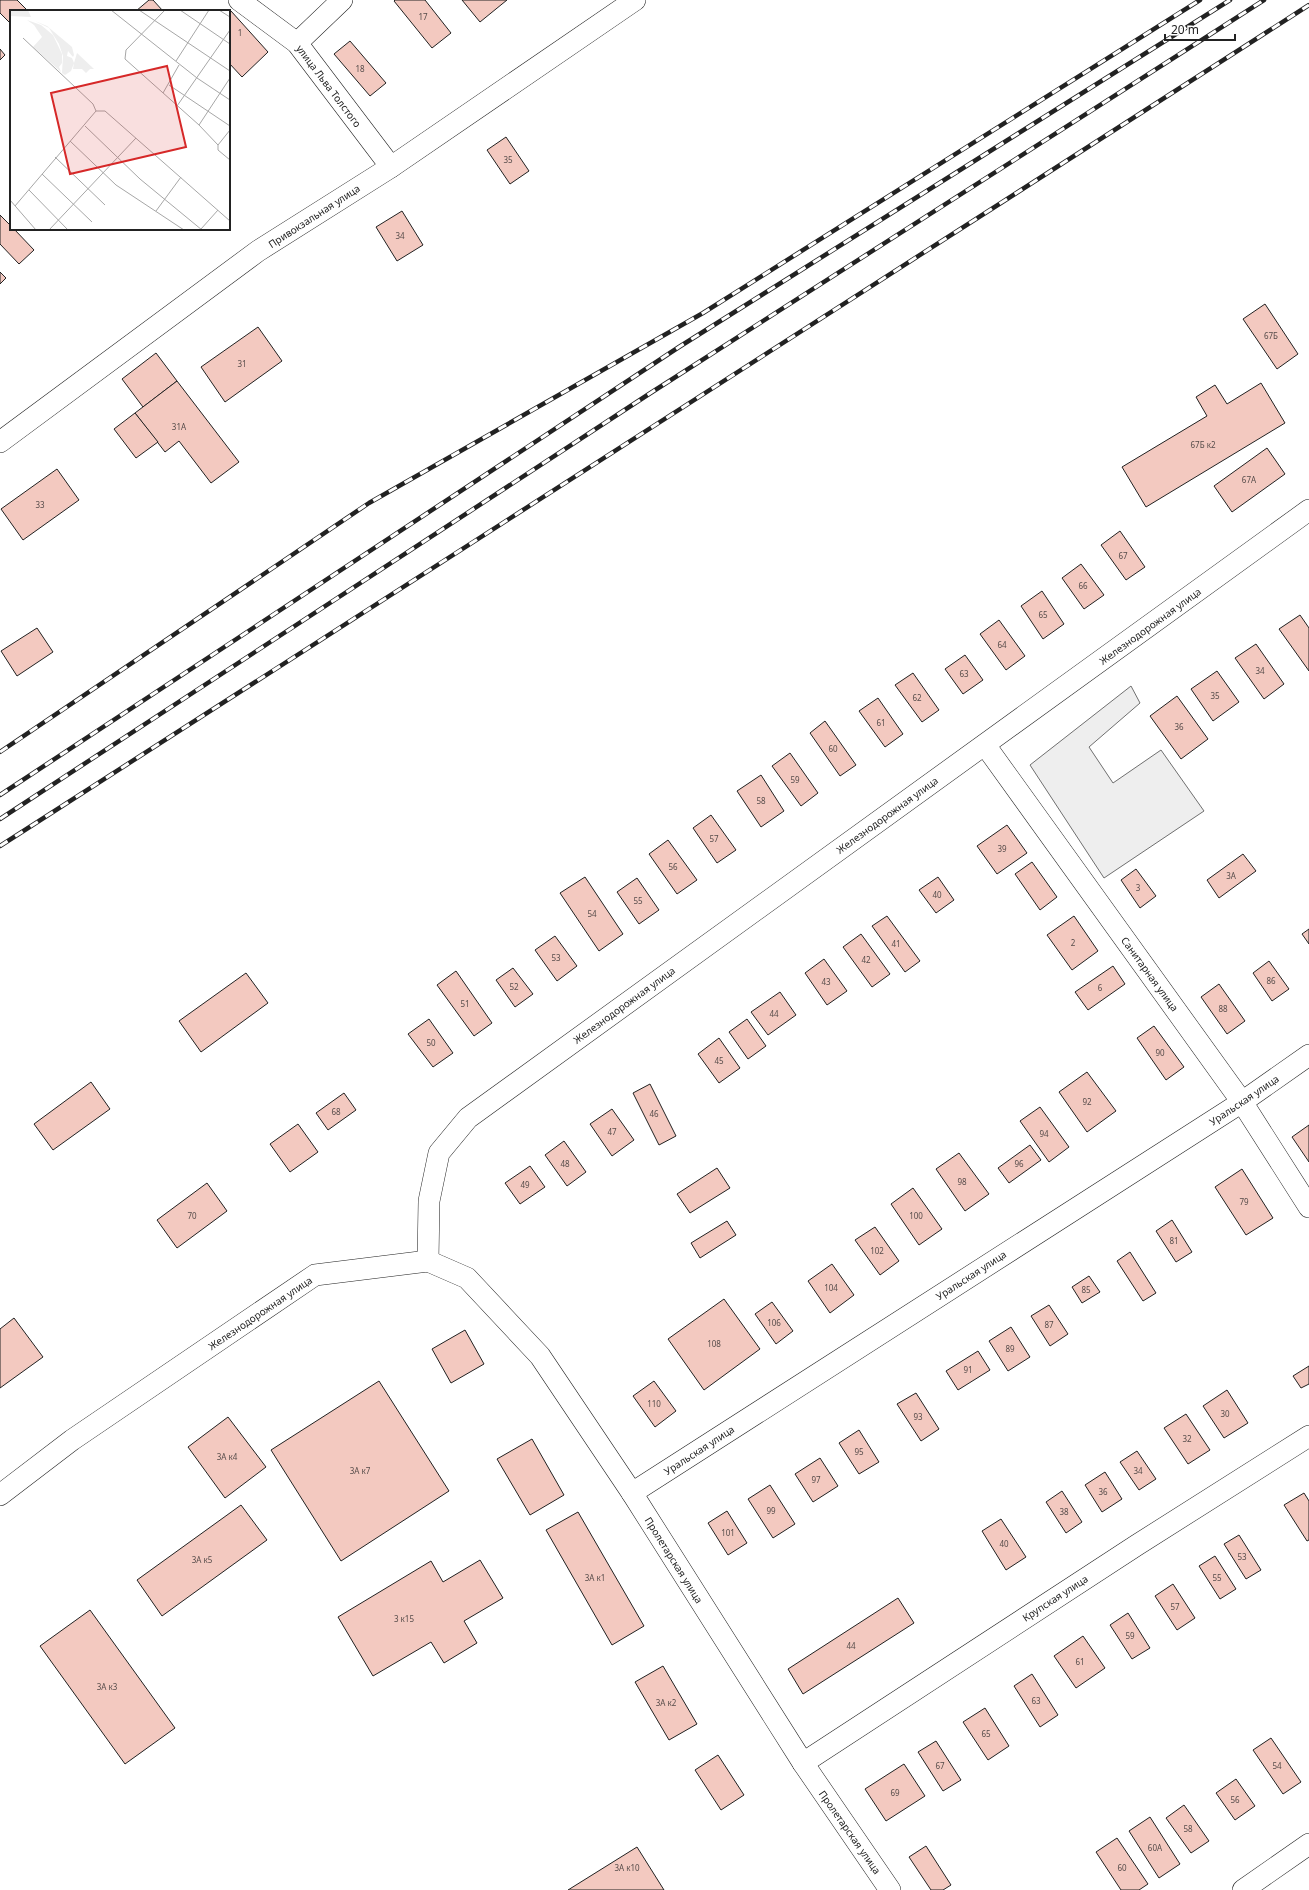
<svg xmlns="http://www.w3.org/2000/svg" width="1309" height="1890" font-family="'Noto Sans',sans-serif">
<style>
.green{fill:#eee;stroke:#6f6f6f}
.building{fill:#f3c9c0;stroke:#222}
.lines{fill:none;stroke-linecap:round;stroke-linejoin:round}
.street-casing{stroke:#222;stroke-width:22}
.street{stroke:#fff;stroke-width:21}
.rail-casing{stroke:#222;stroke-width:4.5}
.rail{stroke:#fff;stroke-width:3;stroke-dasharray:9;stroke-linecap:butt}
.labels{text-anchor:middle;stroke-width:3;stroke-linejoin:round;paint-order:stroke}
.number-label{font-size:8px;fill:#564c4a}
.street-label{font-size:10px;fill:#222;stroke:#fff}
.inset-road{fill:none;stroke:#a7a7a7;stroke-width:1}
.view{fill:#d62828;fill-opacity:0.15;stroke:#d62828;stroke-width:2}
.inset-edge{fill:none;stroke:#222;stroke-width:2}
</style>
<rect width="100%" height="100%" fill="#fff"/>
<!-- green -->
<path class="green" d="M 1131,686 L 1140,703 L 1089,747 L 1113,783 L 1161,750 L 1204,811 L 1104,878 L 1030,765 Z"/>
<!-- building -->
<g class="building">
<path d="M 0,0 L 17,0 L 28,11 L 11,11 L 11,24 L 0,13 Z"/>
<path d="M 149,0 L 153,0 L 163,11 L 136,11 Z"/>
<path d="M 395,0 L 425,0 L 451,33 L 432,48 L 394,1 Z"/>
<path d="M 462,0 L 507,0 L 480,22 Z"/>
<path d="M 231,11 L 268,52 L 242,77 L 229,63 L 229,13 Z"/>
<path d="M 350,41 L 386,83 L 370,96 L 334,54 Z"/>
<path d="M 0,49 L 5,55 L 0,60 Z"/>
<path d="M 506,137 L 529,171 L 510,184 L 487,150 Z"/>
<path d="M 402,211 L 423,245 L 397,261 L 376,227 Z"/>
<path d="M 0,215 L 11,226 L 11,229 L 14,229 L 34,250 L 19,264 L 0,244 Z"/>
<path d="M 0,272 L 6,278 L 0,284 Z"/>
<path d="M 1265,304 L 1298,354 L 1277,369 L 1243,319 Z"/>
<path d="M 258,327 L 282,361 L 225,402 L 201,367 Z"/>
<path d="M 156,353 L 177,381 L 143,407 L 122,379 Z"/>
<path d="M 177,381 L 239,462 L 211,483 L 179,441 L 165,452 L 135,413 Z"/>
<path d="M 1261,383 L 1285,423 L 1146,507 L 1122,467 L 1207,416 L 1196,397 L 1215,385 L 1227,404 Z"/>
<path d="M 135,413 L 158,442 L 136,458 L 114,429 Z"/>
<path d="M 1267,448 L 1285,474 L 1232,512 L 1214,486 Z"/>
<path d="M 57,469 L 79,500 L 23,540 L 1,509 Z"/>
<path d="M 1120,531 L 1145,567 L 1126,580 L 1101,545 Z"/>
<path d="M 1081,564 L 1104,595 L 1084,609 L 1062,578 Z"/>
<path d="M 1042,591 L 1064,624 L 1043,639 L 1021,606 Z"/>
<path d="M 1300,615 L 1309,628 L 1309,671 L 1279,629 Z"/>
<path d="M 999,620 L 1025,656 L 1006,670 L 980,634 Z"/>
<path d="M 37,628 L 53,652 L 17,676 L 1,651 Z"/>
<path d="M 1256,644 L 1284,684 L 1264,699 L 1235,658 Z"/>
<path d="M 965,655 L 983,680 L 963,694 L 945,669 Z"/>
<path d="M 1217,671 L 1239,702 L 1213,721 L 1191,689 Z"/>
<path d="M 913,673 L 939,710 L 922,722 L 895,685 Z"/>
<path d="M 1177,696 L 1208,739 L 1181,759 L 1150,716 Z"/>
<path d="M 878,698 L 903,734 L 885,747 L 859,711 Z"/>
<path d="M 825,721 L 856,765 L 840,776 L 810,733 Z"/>
<path d="M 790,753 L 818,793 L 801,806 L 772,766 Z"/>
<path d="M 761,775 L 784,811 L 761,827 L 737,791 Z"/>
<path d="M 711,815 L 736,850 L 717,863 L 693,828 Z"/>
<path d="M 1007,825 L 1027,853 L 997,874 L 977,846 Z"/>
<path d="M 668,840 L 697,880 L 677,894 L 649,854 Z"/>
<path d="M 1243,854 L 1256,871 L 1219,898 L 1207,880 Z"/>
<path d="M 1032,862 L 1057,897 L 1040,910 L 1015,874 Z"/>
<path d="M 1136,869 L 1156,896 L 1140,908 L 1121,880 Z"/>
<path d="M 585,877 L 623,934 L 599,951 L 560,893 Z"/>
<path d="M 938,877 L 954,900 L 936,913 L 919,890 Z"/>
<path d="M 637,878 L 659,910 L 639,924 L 617,892 Z"/>
<path d="M 887,916 L 920,961 L 905,972 L 872,926 Z"/>
<path d="M 1074,916 L 1098,951 L 1072,970 L 1047,935 Z"/>
<path d="M 1309,929 L 1309,944 L 1302,934 Z"/>
<path d="M 861,934 L 890,974 L 872,987 L 843,947 Z"/>
<path d="M 555,936 L 577,966 L 557,981 L 535,950 Z"/>
<path d="M 824,959 L 847,991 L 827,1005 L 805,973 Z"/>
<path d="M 1269,961 L 1289,989 L 1272,1001 L 1253,973 Z"/>
<path d="M 1113,966 L 1125,984 L 1088,1010 L 1075,992 Z"/>
<path d="M 513,968 L 533,994 L 515,1007 L 496,980 Z"/>
<path d="M 456,971 L 492,1023 L 474,1036 L 437,985 Z"/>
<path d="M 246,973 L 268,1003 L 201,1052 L 179,1021 Z"/>
<path d="M 1219,984 L 1245,1021 L 1227,1034 L 1201,997 Z"/>
<path d="M 780,992 L 796,1015 L 768,1035 L 751,1012 Z"/>
<path d="M 429,1019 L 453,1053 L 433,1067 L 408,1034 Z"/>
<path d="M 747,1019 L 766,1046 L 748,1059 L 729,1032 Z"/>
<path d="M 1154,1026 L 1184,1067 L 1166,1080 L 1137,1038 Z"/>
<path d="M 719,1038 L 740,1068 L 719,1083 L 698,1054 Z"/>
<path d="M 1087,1072 L 1116,1111 L 1087,1132 L 1059,1092 Z"/>
<path d="M 91,1082 L 110,1109 L 53,1150 L 34,1124 Z"/>
<path d="M 650,1084 L 676,1136 L 659,1145 L 633,1093 Z"/>
<path d="M 344,1093 L 356,1110 L 328,1130 L 316,1113 Z"/>
<path d="M 1040,1107 L 1069,1147 L 1049,1162 L 1020,1121 Z"/>
<path d="M 612,1109 L 634,1140 L 612,1156 L 590,1124 Z"/>
<path d="M 298,1124 L 318,1152 L 290,1172 L 270,1144 Z"/>
<path d="M 1309,1125 L 1309,1162 L 1292,1137 Z"/>
<path d="M 564,1141 L 586,1172 L 567,1186 L 545,1155 Z"/>
<path d="M 1030,1145 L 1041,1160 L 1009,1183 L 998,1168 Z"/>
<path d="M 959,1153 L 989,1194 L 965,1211 L 936,1169 Z"/>
<path d="M 530,1166 L 545,1187 L 520,1204 L 505,1183 Z"/>
<path d="M 717,1168 L 730,1188 L 690,1213 L 677,1194 Z"/>
<path d="M 1242,1169 L 1273,1218 L 1246,1235 L 1215,1187 Z"/>
<path d="M 207,1183 L 227,1211 L 177,1248 L 157,1220 Z"/>
<path d="M 913,1188 L 942,1229 L 919,1245 L 891,1204 Z"/>
<path d="M 1172,1220 L 1192,1252 L 1176,1262 L 1156,1231 Z"/>
<path d="M 727,1221 L 736,1235 L 700,1258 L 691,1243 Z"/>
<path d="M 875,1227 L 899,1261 L 880,1275 L 855,1240 Z"/>
<path d="M 1130,1252 L 1156,1293 L 1143,1301 L 1117,1261 Z"/>
<path d="M 832,1264 L 854,1295 L 830,1313 L 808,1281 Z"/>
<path d="M 1089,1276 L 1100,1292 L 1082,1303 L 1072,1287 Z"/>
<path d="M 724,1299 L 760,1349 L 704,1390 L 668,1339 Z"/>
<path d="M 772,1302 L 793,1331 L 776,1344 L 755,1314 Z"/>
<path d="M 1049,1305 L 1068,1334 L 1050,1346 L 1031,1316 Z"/>
<path d="M 14,1318 L 43,1357 L 0,1388 L 0,1329 Z"/>
<path d="M 1011,1327 L 1030,1357 L 1008,1371 L 989,1341 Z"/>
<path d="M 465,1330 L 484,1364 L 451,1383 L 432,1349 Z"/>
<path d="M 978,1351 L 990,1370 L 958,1390 L 946,1371 Z"/>
<path d="M 1309,1366 L 1309,1384 L 1301,1388 L 1293,1376 Z"/>
<path d="M 379,1381 L 449,1491 L 341,1561 L 271,1450 Z"/>
<path d="M 654,1381 L 676,1411 L 655,1427 L 633,1396 Z"/>
<path d="M 1227,1390 L 1248,1423 L 1224,1438 L 1203,1406 Z"/>
<path d="M 916,1393 L 939,1429 L 921,1441 L 897,1404 Z"/>
<path d="M 1186,1414 L 1210,1450 L 1188,1464 L 1164,1428 Z"/>
<path d="M 228,1417 L 266,1467 L 225,1498 L 188,1447 Z"/>
<path d="M 859,1430 L 879,1462 L 859,1474 L 839,1443 Z"/>
<path d="M 532,1439 L 564,1495 L 530,1515 L 497,1459 Z"/>
<path d="M 1137,1451 L 1156,1479 L 1139,1490 L 1120,1462 Z"/>
<path d="M 820,1458 L 838,1486 L 813,1502 L 795,1474 Z"/>
<path d="M 1105,1472 L 1122,1499 L 1102,1512 L 1085,1485 Z"/>
<path d="M 770,1485 L 795,1524 L 773,1538 L 748,1499 Z"/>
<path d="M 1062,1491 L 1082,1522 L 1066,1533 L 1046,1502 Z"/>
<path d="M 1304,1493 L 1309,1501 L 1309,1540 L 1307,1541 L 1284,1505 Z"/>
<path d="M 241,1505 L 267,1540 L 162,1616 L 137,1580 Z"/>
<path d="M 727,1511 L 747,1543 L 728,1555 L 708,1523 Z"/>
<path d="M 578,1512 L 644,1626 L 612,1645 L 546,1530 Z"/>
<path d="M 1001,1519 L 1026,1557 L 1006,1570 L 982,1531 Z"/>
<path d="M 1239,1535 L 1261,1570 L 1246,1579 L 1224,1544 Z"/>
<path d="M 1215,1556 L 1236,1589 L 1220,1599 L 1199,1566 Z"/>
<path d="M 480,1560 L 503,1598 L 464,1621 L 477,1643 L 444,1663 L 431,1642 L 373,1676 L 338,1617 L 431,1561 L 443,1582 Z"/>
<path d="M 1173,1584 L 1195,1618 L 1177,1630 L 1155,1596 Z"/>
<path d="M 898,1598 L 914,1623 L 803,1694 L 788,1669 Z"/>
<path d="M 90,1610 L 175,1728 L 125,1764 L 40,1646 Z"/>
<path d="M 1128,1613 L 1150,1648 L 1132,1659 L 1110,1625 Z"/>
<path d="M 1083,1636 L 1105,1668 L 1076,1688 L 1054,1656 Z"/>
<path d="M 663,1666 L 697,1724 L 669,1740 L 635,1682 Z"/>
<path d="M 1032,1674 L 1058,1715 L 1040,1727 L 1014,1686 Z"/>
<path d="M 985,1708 L 1009,1746 L 988,1760 L 963,1722 Z"/>
<path d="M 1271,1738 L 1301,1782 L 1283,1794 L 1253,1750 Z"/>
<path d="M 936,1741 L 961,1780 L 943,1791 L 918,1752 Z"/>
<path d="M 718,1755 L 744,1795 L 721,1810 L 695,1770 Z"/>
<path d="M 904,1764 L 925,1796 L 886,1821 L 865,1789 Z"/>
<path d="M 1236,1779 L 1255,1806 L 1235,1820 L 1216,1793 Z"/>
<path d="M 1184,1805 L 1209,1841 L 1191,1853 L 1166,1818 Z"/>
<path d="M 1150,1817 L 1180,1864 L 1159,1878 L 1129,1831 Z"/>
<path d="M 1117,1838 L 1148,1884 L 1139,1890 L 1121,1890 L 1096,1852 Z"/>
<path d="M 926,1846 L 951,1885 L 943,1890 L 931,1890 L 909,1857 Z"/>
<path d="M 637,1847 L 664,1890 L 568,1890 Z"/>
</g>
<g class="lines">
<!-- street casing -->
<g class="street-casing">
<g id="street">
<path d="M 239,0 L 297,43 L 391,167"/>
<path d="M 297,43 L 342,0"/>
<path d="M 0,442 L 258,251 L 391,167 L 635,0"/>
<path d="M 985,745 L 1242,1102 L 1309,1207"/>
<path d="M 428,1261 L 429,1201 L 439,1153 L 468,1118 L 1309,510"/>
<path d="M 428,1261 L 467,1278 L 540,1356 L 632,1493 L 803,1763 L 890,1890"/>
<path d="M 632,1493 L 1242,1102 L 1309,1055"/>
<path d="M 0,1495 L 72,1440 L 315,1275 L 428,1261"/>
<path d="M 803,1763 L 1137,1545 L 1309,1436"/>
<path d="M 1243,1890 L 1309,1844"/>
</g>
</g>
<!-- street -->
<use href="#street" class="street"/>
<!-- rail casing -->
<g class="rail-casing">
<g id="rail">
<path d="M 0,752 L 369,503 L 703,313 L 1200,0"/>
<path d="M 0,795 L 679,347 L 1230,0"/>
<path d="M 0,819 L 649,394 L 1264,0"/>
<path d="M 0,846 L 1309,5"/>
</g>
</g>
<!-- rail -->
<use href="#rail" class="rail"/>
</g>
<g class="labels">
<!-- number labels -->
<g class="number-label">
<text x="423" y="20">17</text>
<text x="240" y="36">1</text>
<text x="360" y="72">18</text>
<text x="508" y="163">35</text>
<text x="400" y="239">34</text>
<text x="1271" y="339">67Б</text>
<text x="242" y="367">31</text>
<text x="179" y="430">31А</text>
<text x="1203" y="448">67Б к2</text>
<text x="1249" y="483">67А</text>
<text x="40" y="508">33</text>
<text x="1123" y="559">67</text>
<text x="1083" y="589">66</text>
<text x="1043" y="618">65</text>
<text x="1002" y="648">64</text>
<text x="1260" y="674">34</text>
<text x="964" y="677">63</text>
<text x="1215" y="699">35</text>
<text x="917" y="701">62</text>
<text x="881" y="726">61</text>
<text x="1179" y="730">36</text>
<text x="833" y="752">60</text>
<text x="795" y="783">59</text>
<text x="761" y="804">58</text>
<text x="714" y="842">57</text>
<text x="1002" y="852">39</text>
<text x="673" y="870">56</text>
<text x="1231" y="879">3А</text>
<text x="1138" y="891">3</text>
<text x="937" y="898">40</text>
<text x="638" y="904">55</text>
<text x="592" y="917">54</text>
<text x="1073" y="946">2</text>
<text x="896" y="947">41</text>
<text x="556" y="961">53</text>
<text x="866" y="963">42</text>
<text x="1271" y="984">86</text>
<text x="826" y="985">43</text>
<text x="514" y="990">52</text>
<text x="1100" y="991">6</text>
<text x="465" y="1007">51</text>
<text x="1223" y="1012">88</text>
<text x="774" y="1017">44</text>
<text x="431" y="1046">50</text>
<text x="1160" y="1056">90</text>
<text x="719" y="1064">45</text>
<text x="1087" y="1105">92</text>
<text x="336" y="1115">68</text>
<text x="654" y="1117">46</text>
<text x="612" y="1135">47</text>
<text x="1044" y="1137">94</text>
<text x="565" y="1167">48</text>
<text x="1019" y="1167">96</text>
<text x="962" y="1185">98</text>
<text x="525" y="1188">49</text>
<text x="1244" y="1205">79</text>
<text x="192" y="1219">70</text>
<text x="916" y="1219">100</text>
<text x="1174" y="1244">81</text>
<text x="877" y="1254">102</text>
<text x="831" y="1291">104</text>
<text x="1086" y="1293">85</text>
<text x="774" y="1326">106</text>
<text x="1049" y="1328">87</text>
<text x="714" y="1347">108</text>
<text x="1010" y="1352">89</text>
<text x="968" y="1373">91</text>
<text x="654" y="1407">110</text>
<text x="1225" y="1417">30</text>
<text x="918" y="1420">93</text>
<text x="1187" y="1442">32</text>
<text x="859" y="1455">95</text>
<text x="227" y="1460">3А к4</text>
<text x="360" y="1474">3А к7</text>
<text x="1138" y="1474">34</text>
<text x="816" y="1483">97</text>
<text x="1103" y="1495">36</text>
<text x="771" y="1514">99</text>
<text x="1064" y="1515">38</text>
<text x="728" y="1536">101</text>
<text x="1004" y="1547">40</text>
<text x="1242" y="1560">53</text>
<text x="202" y="1563">3А к5</text>
<text x="595" y="1581">3А к1</text>
<text x="1217" y="1581">55</text>
<text x="1175" y="1610">57</text>
<text x="404" y="1622">3 к15</text>
<text x="1130" y="1639">59</text>
<text x="851" y="1649">44</text>
<text x="1080" y="1665">61</text>
<text x="107" y="1690">3А к3</text>
<text x="1036" y="1704">63</text>
<text x="666" y="1706">3А к2</text>
<text x="986" y="1737">65</text>
<text x="940" y="1769">67</text>
<text x="1277" y="1769">54</text>
<text x="895" y="1796">69</text>
<text x="1235" y="1803">56</text>
<text x="1188" y="1832">58</text>
<text x="1155" y="1851">60А</text>
<text x="627" y="1871">3А к10</text>
<text x="1122" y="1871">60</text>
</g>
<!-- street labels -->
<g class="street-label">
<text transform="translate(329 86) rotate(53)" y="4">улица Льва Толстого</text>
<text transform="translate(314 216) rotate(-33)" y="4">Привокзальная улица</text>
<text transform="translate(1150 626) rotate(-36)" y="4">Железнодорожная улица</text>
<text transform="translate(887 815) rotate(-36)" y="4">Железнодорожная улица</text>
<text transform="translate(1150 974) rotate(54)" y="4">Санитарная улица</text>
<text transform="translate(624 1005) rotate(-36)" y="4">Железнодорожная улица</text>
<text transform="translate(1244 1100) rotate(-34)" y="4">Уральская улица</text>
<text transform="translate(971 1275) rotate(-33)" y="4">Уральская улица</text>
<text transform="translate(260 1313) rotate(-34)" y="4">Железнодорожная улица</text>
<text transform="translate(699 1450) rotate(-33)" y="4">Уральская улица</text>
<text transform="translate(674 1560) rotate(58)" y="4">Пролетарская улица</text>
<text transform="translate(1055 1598) rotate(-33)" y="4">Крупская улица</text>
<text transform="translate(850 1832) rotate(55)" y="4">Пролетарская улица</text>
</g>
</g>
<!-- overview -->
<g transform="translate(10 10)">
<rect width="220" height="220" fill="#fff"/>
<path d="M 0,0 L 18,0 L 21,7 L 0,6 ZM 17,10 L 31,15 L 43,25 L 52,44 L 52,53 L 49,57 L 51,62 L 23,37 L 32,27 L 24,15 ZM 25,11 L 37,16 L 62,37 L 64,45 L 63,47 L 58,41 L 57,46 L 62,48 L 64,53 L 67,43 L 84,59 L 80,59 L 76,63 L 72,59 L 63,59 L 64,53 L 61,61 L 55,65 L 52,63 L 53,46 L 49,34 L 39,18 Z" fill="#eee"/>
<path class="inset-road" d="M 101,0 L 187,68 L 220,90M 129,0 L 220,61M 155,0 L 116,40 L 115,49 L 189,115 L 208,135 L 208,140 L 220,150M 170,0 L 220,34M 209,0 L 220,7M 13,28 L 83,94 L 86,101M 166,51 L 199,0M 159,75 L 220,116M 153,83 L 169,55M 167,96 L 220,20M 86,101 L 95,101 L 220,211M 189,115 L 220,68M 75,116 L 130,169 L 192,220M 60,131 L 106,175 L 174,220M 208,135 L 220,120M 45,147 L 95,195M 32,164 L 82,212M 19,180 L 58,220M 0,190 L 26,220M 5,196 L 86,101M 146,201 L 171,167M 191,219 L 208,200M 39,220 L 126,128"/>
<path class="view" d="M 157,56 L 176,137 L 60,164 L 41,83 Z"/>
<rect width="220" height="220" class="inset-edge"/>
</g>
<!-- scale -->
<path d="M1165 34v6h70v-6" fill="none" stroke="#222222" stroke-width="2"/>
<text x="1171" y="34" font-size="12" fill="#222222" stroke="#ffffff" stroke-width="3" paint-order="stroke">20 m</text>
</svg>
